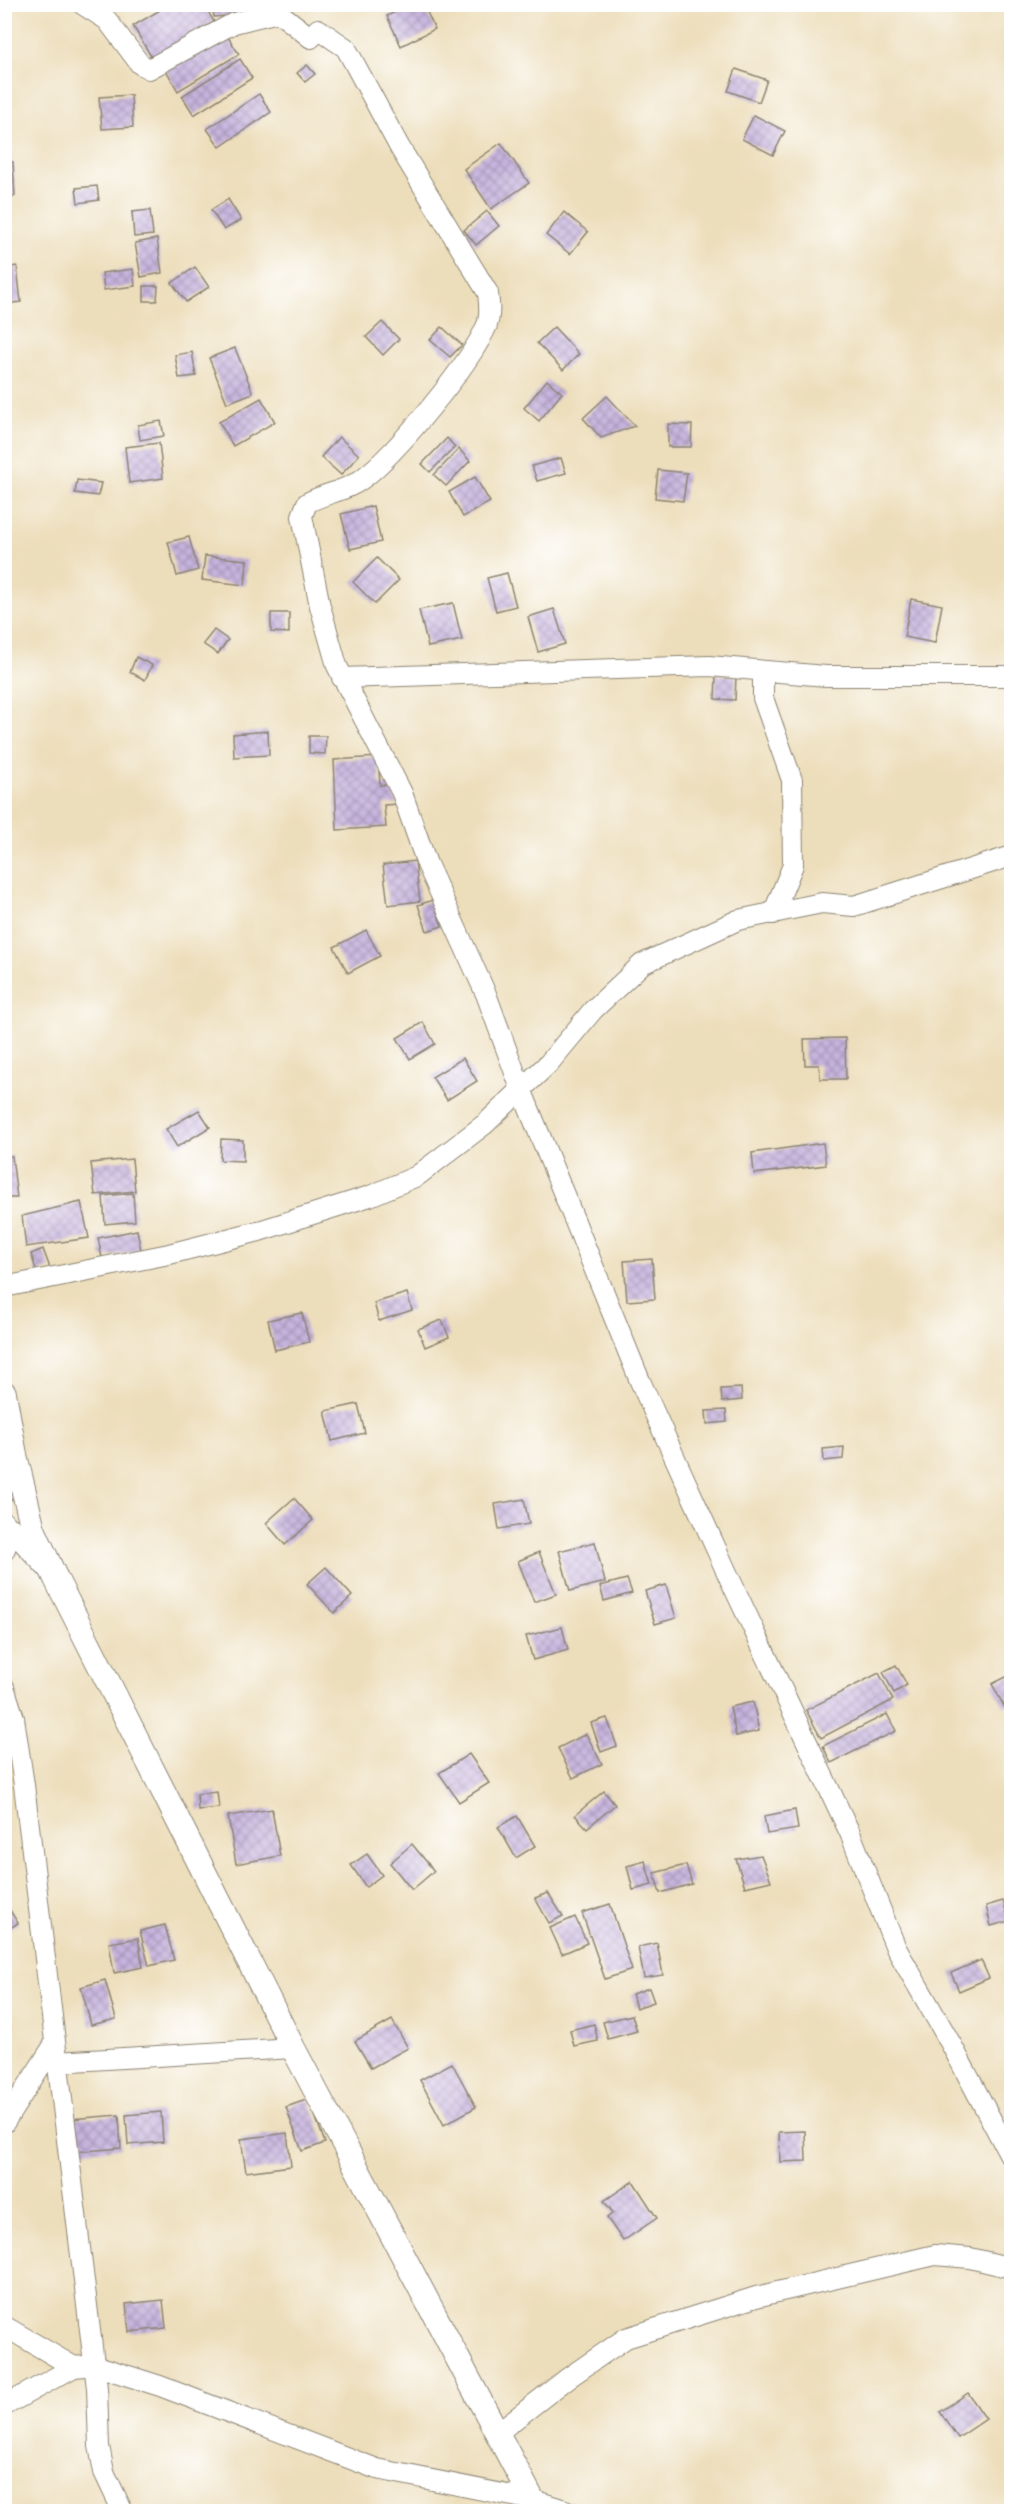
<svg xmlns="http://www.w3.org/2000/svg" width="1016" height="2516" font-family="Mynerve,sans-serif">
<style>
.building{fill:url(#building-cross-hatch)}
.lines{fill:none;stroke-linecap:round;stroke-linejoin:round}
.minor-casing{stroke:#8c8473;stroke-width:22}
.tertiary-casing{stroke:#8c8473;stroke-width:26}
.minor{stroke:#fff;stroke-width:20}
.tertiary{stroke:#fff;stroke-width:24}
</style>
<defs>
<pattern id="building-cross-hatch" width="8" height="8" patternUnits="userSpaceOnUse" patternTransform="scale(1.5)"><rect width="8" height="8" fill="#c7b4de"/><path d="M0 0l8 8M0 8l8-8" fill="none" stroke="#a293b4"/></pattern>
</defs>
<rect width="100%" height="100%" fill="#fff"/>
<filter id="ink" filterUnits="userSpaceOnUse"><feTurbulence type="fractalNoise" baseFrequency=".0167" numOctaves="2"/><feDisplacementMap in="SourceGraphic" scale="12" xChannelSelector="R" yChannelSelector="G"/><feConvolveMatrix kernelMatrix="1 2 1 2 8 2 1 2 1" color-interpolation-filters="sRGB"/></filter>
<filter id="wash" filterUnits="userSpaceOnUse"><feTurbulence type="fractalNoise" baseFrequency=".008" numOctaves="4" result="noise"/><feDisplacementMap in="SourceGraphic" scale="24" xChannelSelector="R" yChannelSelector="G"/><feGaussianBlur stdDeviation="1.35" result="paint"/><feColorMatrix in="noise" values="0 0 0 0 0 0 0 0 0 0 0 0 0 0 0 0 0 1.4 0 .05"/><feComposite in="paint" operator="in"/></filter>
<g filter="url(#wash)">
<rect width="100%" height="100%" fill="#eddebb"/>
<g id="blocks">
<!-- building -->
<g class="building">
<path d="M 170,4 L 204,4 L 214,22 L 152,58 L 133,26 Z"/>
<path d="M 212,4 L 240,4 L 240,15 L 214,17 Z"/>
<path d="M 411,4 L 423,4 L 435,29 L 401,46 L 387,16 Z"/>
<path d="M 226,34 L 239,54 L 178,91 L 166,70 Z"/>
<path d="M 240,59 L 252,78 L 194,115 L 182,96 Z"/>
<path d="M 307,65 L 315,74 L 305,82 L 297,73 Z"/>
<path d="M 736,69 L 767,80 L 759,102 L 728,91 Z"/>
<path d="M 259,94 L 271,112 L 220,147 L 207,129 Z"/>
<path d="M 131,95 L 133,127 L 102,129 L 99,97 Z"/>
<path d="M 754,115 L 785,131 L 773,155 L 742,139 Z"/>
<path d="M 501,143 L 529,183 L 491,209 L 464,169 Z"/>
<path d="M 4,162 L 13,162 L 15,196 L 4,197 Z"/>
<path d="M 97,186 L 99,200 L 78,203 L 76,188 Z"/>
<path d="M 228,199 L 241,220 L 224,230 L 211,210 Z"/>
<path d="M 150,210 L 153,235 L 134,237 L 132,212 Z"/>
<path d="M 487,211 L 499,226 L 476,245 L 464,230 Z"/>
<path d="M 564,212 L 588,232 L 570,254 L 546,235 Z"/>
<path d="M 157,239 L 162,273 L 141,277 L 135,243 Z"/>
<path d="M 17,266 L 21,302 L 4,304 L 4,268 Z"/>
<path d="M 195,267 L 209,287 L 186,302 L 172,283 Z"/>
<path d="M 133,269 L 135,286 L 104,290 L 102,273 Z"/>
<path d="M 144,286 L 158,286 L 157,301 L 144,301 Z"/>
<path d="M 382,322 L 399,339 L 383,355 L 366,337 Z"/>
<path d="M 442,327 L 462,345 L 450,357 L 430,340 Z"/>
<path d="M 554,327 L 579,354 L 563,370 L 537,343 Z"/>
<path d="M 235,348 L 253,393 L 227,403 L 209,358 Z"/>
<path d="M 192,352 L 196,376 L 179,378 L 175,355 Z"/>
<path d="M 547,380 L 562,393 L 539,421 L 524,408 Z"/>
<path d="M 607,396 L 635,426 L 601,438 L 583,418 Z"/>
<path d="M 261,398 L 275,422 L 233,446 L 219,422 Z"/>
<path d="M 161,421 L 164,436 L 140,440 L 138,425 Z"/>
<path d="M 668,424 L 692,425 L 691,447 L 668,447 Z"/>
<path d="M 339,437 L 359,455 L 341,475 L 321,457 Z"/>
<path d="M 447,438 L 455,447 L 430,472 L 422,464 Z"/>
<path d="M 159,443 L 163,478 L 129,483 L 125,447 Z"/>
<path d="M 459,449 L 470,461 L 446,486 L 434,475 Z"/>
<path d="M 561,458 L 566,473 L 537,481 L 532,466 Z"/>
<path d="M 658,470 L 687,473 L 683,501 L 655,498 Z"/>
<path d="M 475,477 L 490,502 L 463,517 L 449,492 Z"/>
<path d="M 77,480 L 101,483 L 98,496 L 75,493 Z"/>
<path d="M 373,506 L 381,542 L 350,549 L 341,514 Z"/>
<path d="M 189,537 L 198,570 L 177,576 L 168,542 Z"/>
<path d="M 205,556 L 247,560 L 245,585 L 202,580 Z"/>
<path d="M 377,558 L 399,580 L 375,604 L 353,582 Z"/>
<path d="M 507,573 L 516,606 L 496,611 L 487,578 Z"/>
<path d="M 911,599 L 942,605 L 935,643 L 904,637 Z"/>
<path d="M 453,603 L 462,640 L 428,647 L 419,610 Z"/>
<path d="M 554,609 L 565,644 L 538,652 L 528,617 Z"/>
<path d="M 271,613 L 289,613 L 289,633 L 271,632 Z"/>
<path d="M 214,630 L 228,640 L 218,654 L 203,644 Z"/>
<path d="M 136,657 L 152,665 L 145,680 L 130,672 Z"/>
<path d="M 716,675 L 736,676 L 735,700 L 715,699 Z"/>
<path d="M 268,731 L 269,755 L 234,757 L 233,734 Z"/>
<path d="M 309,736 L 326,736 L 325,754 L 309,753 Z"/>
<path d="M 378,757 L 380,785 L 390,785 L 398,804 L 384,805 L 386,827 L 337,830 L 334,760 Z"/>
<path d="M 415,861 L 420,901 L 388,905 L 383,865 Z"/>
<path d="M 433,900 L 442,926 L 427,931 L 418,905 Z"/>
<path d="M 366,930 L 380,956 L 348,973 L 334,947 Z"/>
<path d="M 423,1022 L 435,1044 L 410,1059 L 397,1038 Z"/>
<path d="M 845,1038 L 846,1079 L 820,1079 L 819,1065 L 805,1065 L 804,1039 Z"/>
<path d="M 463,1058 L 477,1081 L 447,1100 L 432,1077 Z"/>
<path d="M 199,1110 L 210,1127 L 177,1147 L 166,1129 Z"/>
<path d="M 221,1139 L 243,1140 L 243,1161 L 220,1160 Z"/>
<path d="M 823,1143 L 826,1165 L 754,1174 L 752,1153 Z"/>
<path d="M 4,1156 L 12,1156 L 17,1198 L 4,1198 Z"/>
<path d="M 132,1159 L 135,1191 L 95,1195 L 91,1163 Z"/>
<path d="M 133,1193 L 135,1221 L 105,1224 L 103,1196 Z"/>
<path d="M 81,1202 L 89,1238 L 26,1247 L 22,1216 Z"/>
<path d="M 137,1230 L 141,1250 L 102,1258 L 98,1238 Z"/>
<path d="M 43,1249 L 50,1268 L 37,1273 L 31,1254 Z"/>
<path d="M 652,1259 L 655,1299 L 627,1301 L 624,1261 Z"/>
<path d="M 407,1293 L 412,1310 L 379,1321 L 374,1303 Z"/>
<path d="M 302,1313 L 309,1342 L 275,1350 L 268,1320 Z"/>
<path d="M 442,1320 L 449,1337 L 425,1347 L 418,1329 Z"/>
<path d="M 741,1388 L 742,1400 L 722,1402 L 721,1389 Z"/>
<path d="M 358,1404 L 365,1433 L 332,1441 L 325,1411 Z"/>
<path d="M 726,1410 L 727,1422 L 707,1424 L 706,1411 Z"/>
<path d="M 844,1447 L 843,1459 L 824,1461 L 823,1449 Z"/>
<path d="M 7,1463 L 17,1498 L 4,1502 L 4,1464 Z"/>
<path d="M 294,1498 L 313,1520 L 285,1545 L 266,1523 Z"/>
<path d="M 524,1499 L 529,1524 L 499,1529 L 495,1504 Z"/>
<path d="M 595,1542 L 605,1582 L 570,1591 L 559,1551 Z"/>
<path d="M 539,1552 L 556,1594 L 534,1602 L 518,1561 Z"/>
<path d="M 326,1567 L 352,1596 L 334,1613 L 307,1584 Z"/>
<path d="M 627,1579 L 632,1593 L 604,1601 L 600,1586 Z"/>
<path d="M 666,1585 L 676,1618 L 655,1624 L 645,1591 Z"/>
<path d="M 562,1627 L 568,1650 L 533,1660 L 526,1636 Z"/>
<path d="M 896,1665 L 907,1685 L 894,1693 L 883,1672 Z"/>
<path d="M 879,1673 L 893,1700 L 821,1738 L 806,1710 Z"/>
<path d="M 1012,1674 L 1012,1703 L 1004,1706 L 992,1684 Z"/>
<path d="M 753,1702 L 759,1731 L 736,1736 L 730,1707 Z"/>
<path d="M 887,1714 L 896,1731 L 831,1763 L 823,1746 Z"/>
<path d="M 607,1718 L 617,1746 L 601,1752 L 591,1723 Z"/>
<path d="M 586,1734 L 602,1764 L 573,1778 L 558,1748 Z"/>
<path d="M 469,1754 L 489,1783 L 459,1802 L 439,1773 Z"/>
<path d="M 604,1791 L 615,1805 L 587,1828 L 575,1815 Z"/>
<path d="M 217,1792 L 219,1808 L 198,1810 L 197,1794 Z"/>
<path d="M 272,1809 L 280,1856 L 236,1864 L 228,1816 Z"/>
<path d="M 795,1810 L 798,1829 L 767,1834 L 764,1816 Z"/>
<path d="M 517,1816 L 535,1846 L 516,1858 L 498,1827 Z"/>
<path d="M 412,1844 L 434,1871 L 412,1890 L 390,1863 Z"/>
<path d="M 367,1854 L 382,1875 L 366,1887 L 351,1865 Z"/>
<path d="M 761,1855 L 771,1881 L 745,1887 L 736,1859 Z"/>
<path d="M 645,1861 L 652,1885 L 633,1890 L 627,1866 Z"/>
<path d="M 686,1865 L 692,1884 L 660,1893 L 654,1873 Z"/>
<path d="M 548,1893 L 563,1916 L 549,1923 L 535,1898 Z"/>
<path d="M 4,1901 L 18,1923 L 4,1932 Z"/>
<path d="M 1003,1901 L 1009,1921 L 991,1926 L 986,1906 Z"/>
<path d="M 610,1904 L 632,1970 L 605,1979 L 582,1913 Z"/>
<path d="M 575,1917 L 587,1943 L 562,1954 L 550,1928 Z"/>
<path d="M 165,1925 L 174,1960 L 149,1966 L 140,1931 Z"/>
<path d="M 138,1938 L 143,1967 L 114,1973 L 109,1943 Z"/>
<path d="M 657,1943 L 663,1975 L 644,1978 L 638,1947 Z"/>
<path d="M 981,1960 L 989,1978 L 959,1991 L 951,1973 Z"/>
<path d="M 105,1980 L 116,2019 L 91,2025 L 81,1987 Z"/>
<path d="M 649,1988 L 654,2002 L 636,2008 L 632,1994 Z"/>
<path d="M 632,2015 L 637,2031 L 608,2039 L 603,2022 Z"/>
<path d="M 392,2020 L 408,2048 L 371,2068 L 355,2041 Z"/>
<path d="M 594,2024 L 598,2041 L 574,2046 L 570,2030 Z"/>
<path d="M 452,2063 L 476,2107 L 444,2125 L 420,2080 Z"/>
<path d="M 309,2099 L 325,2143 L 302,2151 L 286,2107 Z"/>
<path d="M 161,2112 L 163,2142 L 128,2145 L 126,2115 Z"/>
<path d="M 119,2115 L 121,2148 L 73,2152 L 70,2119 Z"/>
<path d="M 805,2131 L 806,2161 L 780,2162 L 779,2132 Z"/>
<path d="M 287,2133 L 291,2166 L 246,2172 L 241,2139 Z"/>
<path d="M 633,2181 L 657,2218 L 623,2241 L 607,2218 L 613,2213 L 604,2201 Z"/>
<path d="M 163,2300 L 166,2328 L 129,2332 L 126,2304 Z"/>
<path d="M 968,2393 L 986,2419 L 958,2438 L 940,2412 Z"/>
</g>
</g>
</g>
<g filter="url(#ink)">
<use href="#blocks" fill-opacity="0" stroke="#8c8473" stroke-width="1.5"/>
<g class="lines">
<!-- minor casing -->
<g class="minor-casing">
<g id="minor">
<path d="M 82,4 L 107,20 L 140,64 L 149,69 L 234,23 L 278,12 L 311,38 L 318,29 L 346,48 L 400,148 L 488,293 C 489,303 491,314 487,325 C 471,363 396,454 362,479 C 347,491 324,493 307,503 L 302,516 L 320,606 L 337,666 L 402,793 L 427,864 L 486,994 L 521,1089 L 640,1381 L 728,1575 L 850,1833 L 896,1948 L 951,2044 L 1012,2159"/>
<path d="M 763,671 L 763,698 L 792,780 L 793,865 L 773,914"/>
<path d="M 342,678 L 709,666 L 826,676 L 1012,676"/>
<path d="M 4,1287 L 169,1254 L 259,1231 L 370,1196 L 417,1176 L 485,1124 L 549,1063 L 593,1010 L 642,964 L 738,920 L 822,903 L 854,906 L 1012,856"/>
<path d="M 4,1522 L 45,1566"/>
<path d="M 4,1551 L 13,1529"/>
<path d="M 4,1687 L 14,1718 L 24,1785 L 97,2388 L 99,2446 L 104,2472 L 123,2512"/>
<path d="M 56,2062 L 293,2048"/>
<path d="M 4,2123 L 54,2045"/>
<path d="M 4,2326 L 74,2367"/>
<path d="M 4,2406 L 74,2367 L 94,2365 L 160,2386 L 377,2469 L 533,2500 L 571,2512"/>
<path d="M 497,2433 L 568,2378 L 626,2338 L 756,2297 L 935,2255 L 970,2258 L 1012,2268"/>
</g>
</g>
<!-- tertiary casing -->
<g class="tertiary-casing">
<path id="tertiary" d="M 4,1393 L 15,1455 L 33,1529 L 56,1579 L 293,2048 L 539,2512"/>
</g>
<!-- minor -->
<use href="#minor" class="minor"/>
<!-- tertiary -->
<use href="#tertiary" class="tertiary"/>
</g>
</g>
<!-- margin -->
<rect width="1016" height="2516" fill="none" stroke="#fff" stroke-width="24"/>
</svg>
